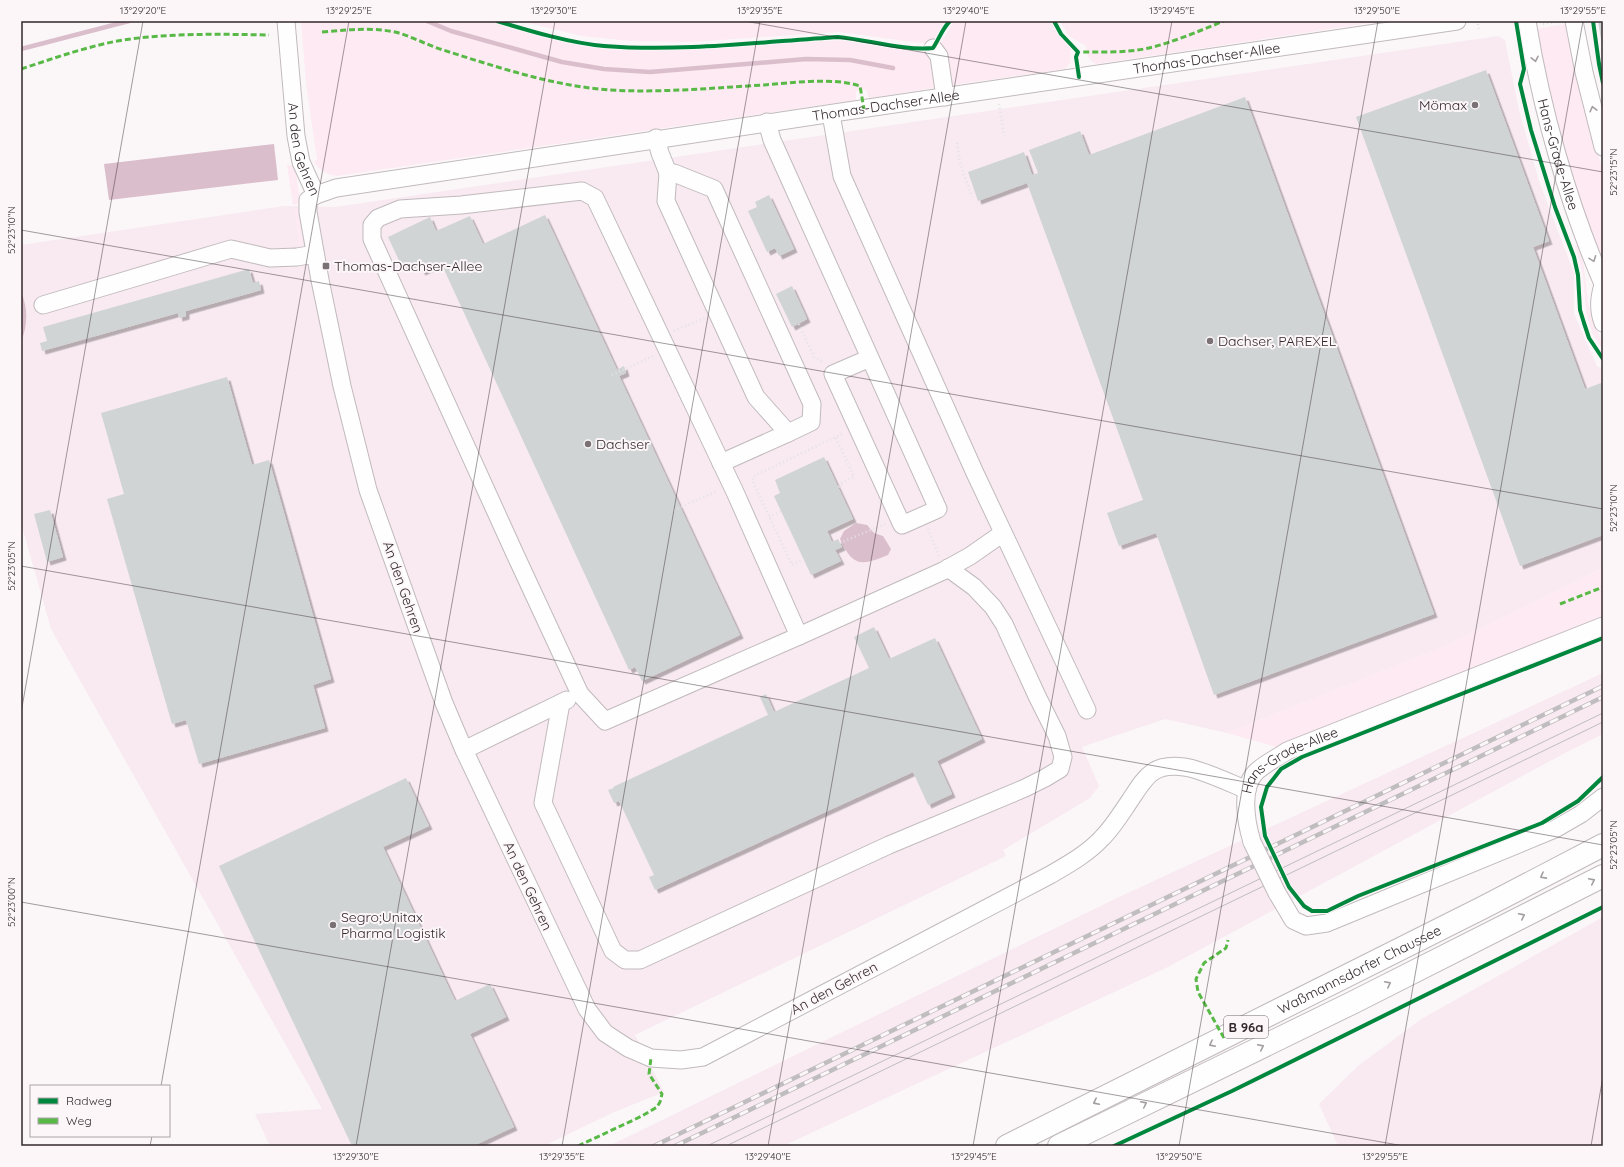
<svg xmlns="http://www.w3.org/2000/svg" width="1624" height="1167" font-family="Quicksand,sans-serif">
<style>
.built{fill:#f8eaf0}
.green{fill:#fdeaf2}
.water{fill:#dbbecb}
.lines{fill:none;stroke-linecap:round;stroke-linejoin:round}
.stream{stroke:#dbbecb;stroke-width:4.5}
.building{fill:#d0d4d4;filter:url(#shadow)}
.minor-casing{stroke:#c1babd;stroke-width:19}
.major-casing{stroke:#c1babd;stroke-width:24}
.path{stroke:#e4e3e4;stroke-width:2.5;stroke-dasharray:1 3;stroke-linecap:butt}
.minor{stroke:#fefefe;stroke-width:17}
.major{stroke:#fefefe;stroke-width:22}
.tram{stroke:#c0bdbe;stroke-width:1}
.rail-casing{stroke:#c0bdbe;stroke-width:4.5}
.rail{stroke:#fcf6f9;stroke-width:3;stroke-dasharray:9;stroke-linecap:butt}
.minor-bridge-casing{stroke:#c1babd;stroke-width:19;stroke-linecap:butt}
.minor-bridge{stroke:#fefefe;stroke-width:17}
.quiet{stroke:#58b947;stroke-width:3;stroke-dasharray:6 3;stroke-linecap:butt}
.cycleway-casing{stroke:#fcf6f9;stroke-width:6}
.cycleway{stroke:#00873e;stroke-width:4}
.oneway{stroke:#a39ea0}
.ticks{fill:none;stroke:#33292d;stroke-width:1;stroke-opacity:0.45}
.poi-dot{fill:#797174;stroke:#fcf6f9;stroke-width:1.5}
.labels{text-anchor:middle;stroke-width:4;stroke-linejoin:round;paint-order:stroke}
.shield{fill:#fcf6f9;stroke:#6f666a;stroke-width:1}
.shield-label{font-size:13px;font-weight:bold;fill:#33292d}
.street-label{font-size:14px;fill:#33292d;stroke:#fcf6f9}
.poi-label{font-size:14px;fill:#33292d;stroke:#fcf6f9;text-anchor:start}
.neatline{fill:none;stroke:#33292d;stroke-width:1.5}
.ticks-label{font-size:10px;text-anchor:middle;fill:#33292d}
</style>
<defs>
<filter id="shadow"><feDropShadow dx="3.5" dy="3.5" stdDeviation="0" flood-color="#0004"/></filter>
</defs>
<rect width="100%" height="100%" fill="#fbf7f9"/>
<!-- built -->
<g class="built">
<path d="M 1498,36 L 1505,40 L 1519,110 L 1539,181 L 1574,273 L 1574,314 L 1597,366 L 1603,369 L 1603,568 L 1440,648 L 1227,733 L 1165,719 L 1082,747 L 1099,786 L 1090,798 L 1003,850 L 1006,856 L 635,1035 L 664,1092 L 612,1113 L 544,1146 L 270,1146 L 255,1114 L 322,1109 L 51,629 L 21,523 L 21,245 L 284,206 L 335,207 Z"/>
<path d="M 1603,673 L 1603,734 L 1565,753 L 1166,968 L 783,1146 L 609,1146 L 1117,898 Z"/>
<path d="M 1603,917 L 1603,1146 L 1338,1146 L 1319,1104 L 1359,1065 L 1423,1018 Z"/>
</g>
<!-- green -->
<g class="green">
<path d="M 301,21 L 491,21 L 516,29 L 603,48 L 666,50 L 842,40 L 929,52 L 939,87 L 869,98 L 866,90 L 856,91 L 856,100 L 337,176 C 326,174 320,171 314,162 L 317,159 L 306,83 Z"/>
<path d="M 520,21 L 945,21 L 933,41 L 928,44 L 839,32 L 691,42 L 630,41 L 582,36 Z"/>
<path d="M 954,21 L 1053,21 L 1063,38 L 1071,45 L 1070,63 L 1065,69 L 952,85 L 946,53 L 940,44 Z"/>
<path d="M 1060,21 L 1383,21 L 1096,64 C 1088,61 1087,54 1086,46 L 1069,36 Z"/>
<path d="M 1566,24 L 1582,97 L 1603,171 L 1603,260 L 1578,198 L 1557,134 L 1535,29 Z"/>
<path d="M 287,165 L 295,166 L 300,203 L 293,205 Z"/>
<path d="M 301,208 L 298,212 L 302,244 L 299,246 L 294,210 Z"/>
<path d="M 1575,245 L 1580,246 C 1586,269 1585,293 1591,315 C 1594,327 1603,338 1603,350 L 1592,333 L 1586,312 L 1583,275 Z"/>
<path d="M 1603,568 L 1603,617 L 1276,747 L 1227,733 L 1440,648 Z"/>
</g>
<!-- water -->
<g class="water">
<path d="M 274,144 L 278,180 L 109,200 L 104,164 Z"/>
<path d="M 21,292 C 28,307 28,326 21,341 Z"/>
<path d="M 856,523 L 867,525 L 874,533 L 883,536 L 891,549 L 888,555 C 861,566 853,567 840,539 L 844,531 Z"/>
</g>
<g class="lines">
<!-- stream -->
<g class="stream">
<path d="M 427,21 L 451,31 L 562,62 L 604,69 L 650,72 L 806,59 L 850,60 L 893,68"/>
<path d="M 21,49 L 129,21"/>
</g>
</g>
<!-- building -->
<g class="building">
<path d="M 1598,21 L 1603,21 L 1603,46 L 1602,46 Z"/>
<path d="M 1486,70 L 1549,241 L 1533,247 L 1585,389 L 1601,383 L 1603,388 L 1603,535 L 1520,566 L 1356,117 Z"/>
<path d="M 1245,97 L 1434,614 L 1214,695 L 1156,533 L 1119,546 L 1107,513 L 1143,500 L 1027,183 L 978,201 L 968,172 L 1024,152 L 1032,175 L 1038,173 L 1029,150 L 1080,131 L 1089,155 Z"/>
<path d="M 769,195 L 794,249 L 779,256 L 775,248 L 767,252 L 748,211 L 757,207 L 755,202 Z"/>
<path d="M 545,215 L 617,370 L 624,366 L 626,373 L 619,376 L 740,635 L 642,681 L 635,667 L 629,670 L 441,263 L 422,272 L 417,262 L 403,269 L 388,237 L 430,217 L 436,231 L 470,216 L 483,244 Z"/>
<path d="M 249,269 L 253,283 L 259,281 L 261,290 L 186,311 L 186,316 L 179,318 L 178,313 L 42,351 L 40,343 L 47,341 L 43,327 Z"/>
<path d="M 792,286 L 807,319 L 792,327 L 776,294 Z"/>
<path d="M 227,377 L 252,465 L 269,460 L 331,679 L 313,685 L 325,728 L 199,764 L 186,720 L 172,724 L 107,499 L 124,494 L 101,413 Z"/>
<path d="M 824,457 L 853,519 L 827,531 L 832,542 L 838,539 L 842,547 L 835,550 L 841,561 L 811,575 L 774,496 L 780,493 L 775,480 Z"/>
<path d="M 50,510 L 63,557 L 47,562 L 34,514 Z"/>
<path d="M 874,627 L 889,659 L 935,638 L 982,739 L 937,761 L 952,794 L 928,805 L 913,772 L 655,890 L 649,877 L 654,875 L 619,801 L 614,803 L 608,790 L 614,788 L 613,787 L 768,715 L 760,697 L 766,694 L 774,712 L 869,668 L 854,637 Z"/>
<path d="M 406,778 L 429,826 L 383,847 L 455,1001 L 490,984 L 506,1017 L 470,1034 L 514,1127 L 473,1146 L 352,1146 L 219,866 Z"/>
</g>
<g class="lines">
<!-- minor casing -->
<g class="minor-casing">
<g id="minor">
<path id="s1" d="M 286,21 L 296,136 L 301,162 L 316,195"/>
<path id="s2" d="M 1527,21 C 1541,108 1568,203 1603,284"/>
<path d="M 1574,21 L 1584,72 L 1603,147"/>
<path d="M 933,48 L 939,56 L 945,97"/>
<path d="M 831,114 L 842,176 L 975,473 L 1087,710"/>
<path d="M 767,122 L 772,140 L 938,509 L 902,525 L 833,374 L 870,358"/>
<path d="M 656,138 L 660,153 L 668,173"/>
<path d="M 668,173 L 674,173 L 714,189 L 812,404 L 811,422 L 788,433 L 756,397 L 666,201 Z"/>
<path d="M 582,191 L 595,198 L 735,492 L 799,636 L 605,721 L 580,694 L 515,554 L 372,239 L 372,225 L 378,218 L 400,209 L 461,205 Z"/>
<path d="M 1603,285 C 1599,298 1598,309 1603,323"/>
<path d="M 43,305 L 231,249 L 270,258 L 297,257 L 315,254"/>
<path d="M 721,463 L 788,433"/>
<path d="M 799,636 L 943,571 L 970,556 L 1003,533"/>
<path d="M 561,703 L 543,803 L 613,951 L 625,960 L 640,960 L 889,845 L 1025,788 L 1045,778 L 1060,769 L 1063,757 L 1057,736 L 1037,696 L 1004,624 L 993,607 L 974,587 L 948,568"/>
<path d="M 464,750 L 567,700"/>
<path id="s3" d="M 1247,790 C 1230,783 1201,769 1184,767 C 1153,763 1146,776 1131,799 C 1122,812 1113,827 1102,838 C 1087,854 1069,864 1050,875 L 703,1057 L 681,1060 L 651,1058 L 628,1048 L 605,1033 L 587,1009 L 464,750 L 444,703 L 368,490 L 342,386 L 320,280 L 308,212 L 308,200 L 316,195 L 336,188 C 709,130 1084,77 1457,21"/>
<path id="s4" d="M 1252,842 C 1246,822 1240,788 1256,772 C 1264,764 1277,758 1287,751 L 1603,626"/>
<path d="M 1277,893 L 1293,920 L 1306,926 L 1327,923 L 1555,829 L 1581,814 L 1603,797"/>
</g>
</g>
<!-- major casing -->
<g class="major-casing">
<g id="major">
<path id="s5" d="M 1007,1146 L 1484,907 L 1603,845"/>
<path d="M 1059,1146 L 1354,1002 L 1603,876"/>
</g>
</g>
<!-- path -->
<g class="path">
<path d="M 1478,24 L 1479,31"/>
<path d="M 1543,24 L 1560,21"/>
<path d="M 1597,51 L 1603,50"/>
<path d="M 999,104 L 1004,136"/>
<path d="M 957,143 L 960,163 L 972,197"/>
<path d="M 799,324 L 814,357 L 823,362"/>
<path d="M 674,331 L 705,318"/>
<path d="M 612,375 L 653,356"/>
<path d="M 836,438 L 854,477 L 840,483 L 842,485 L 838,487"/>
<path d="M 674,510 L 718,491"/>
<path d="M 769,517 L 781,511"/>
<path d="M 928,529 L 939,556"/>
<path d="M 840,543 L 885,524"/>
<path d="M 804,559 L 792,565 L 752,480 L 754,476 L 844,433"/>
</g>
<!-- minor -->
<use href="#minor" class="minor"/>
<!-- major -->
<use href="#major" class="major"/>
<!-- tram -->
<g class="tram">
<path d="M 707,1146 L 1603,713"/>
<path d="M 726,1146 L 1603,722"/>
</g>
<!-- rail casing -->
<g class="rail-casing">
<g id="rail">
<path d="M 654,1146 L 1603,686"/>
<path d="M 675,1146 L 1603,697"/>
</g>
</g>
<!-- rail -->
<use href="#rail" class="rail"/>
<!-- minor-bridge casing -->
<g class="minor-bridge-casing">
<path id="minor-bridge" d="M 1252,842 L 1277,893"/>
</g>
<!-- minor-bridge -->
<use href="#minor-bridge" class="minor-bridge"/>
<!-- quiet -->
<g class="quiet">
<path d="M 322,32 C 347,30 370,27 395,32 C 411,36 427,45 443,50 C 497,67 553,86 610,90 C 661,93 712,88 764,85 C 792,83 833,77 860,86 L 864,109"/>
<path d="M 1076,49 L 1078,52 C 1101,52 1126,53 1149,48 C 1174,42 1199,31 1224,21"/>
<path d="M 21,69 C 55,58 88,46 123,40 C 171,33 220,34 269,35"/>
<path d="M 1560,604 L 1603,587"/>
<path d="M 1224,1038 L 1198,992 L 1196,979 L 1204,963 L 1226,948 L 1228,940"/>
<path d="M 578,1146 L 642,1116 L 657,1107 L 660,1102 L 662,1094 L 649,1074 L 651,1058"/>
</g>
<!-- cycleway casing -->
<g class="cycleway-casing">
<g id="cycleway">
<path d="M 497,21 C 530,31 570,43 604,46 C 681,52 760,42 838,37 C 869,40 904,51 933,48 C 939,39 942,29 950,21"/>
<path d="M 1054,21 L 1061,34 L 1078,52 L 1076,57 L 1079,77"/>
<path d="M 1516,21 L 1524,69 L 1520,84 L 1531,130 L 1555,207 L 1574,257 L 1578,275 L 1580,310 L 1584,323 L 1589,338 L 1603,359"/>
<path d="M 1593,21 L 1599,64 L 1603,83"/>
<path d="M 1603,638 L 1302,757 L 1281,769 L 1267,787 L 1261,807 L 1265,836 L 1289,887 L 1304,906 L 1312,911 L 1327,911 L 1358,896 L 1542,823 L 1578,801 L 1603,777"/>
<path d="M 1114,1146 L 1232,1091 L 1603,907"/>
</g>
</g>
<!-- cycleway -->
<use href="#cycleway" class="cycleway"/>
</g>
<!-- one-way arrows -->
<defs><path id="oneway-chevron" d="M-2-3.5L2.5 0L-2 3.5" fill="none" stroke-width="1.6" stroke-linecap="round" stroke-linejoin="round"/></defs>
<g class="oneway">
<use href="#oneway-chevron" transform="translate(1535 59) rotate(78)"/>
<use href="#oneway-chevron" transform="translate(1593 109) rotate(-104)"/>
<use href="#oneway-chevron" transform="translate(1593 259) rotate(69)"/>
<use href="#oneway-chevron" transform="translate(1543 876) rotate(152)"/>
<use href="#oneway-chevron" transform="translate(1592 881) rotate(-26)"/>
<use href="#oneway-chevron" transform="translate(1522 916) rotate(-27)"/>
<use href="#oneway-chevron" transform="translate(1388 984) rotate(-27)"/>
<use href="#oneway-chevron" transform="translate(1212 1044) rotate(153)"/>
<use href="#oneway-chevron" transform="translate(1261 1047) rotate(-26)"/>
<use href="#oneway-chevron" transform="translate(1096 1102) rotate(153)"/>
<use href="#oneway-chevron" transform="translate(1144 1104) rotate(-26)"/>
</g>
<!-- ticks -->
<path class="ticks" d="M 744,21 L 1603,172M 21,230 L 1603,509M 21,566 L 1603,845M 21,713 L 143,21M 21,902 L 1404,1146M 161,1086 L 349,21M 150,1146 L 152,1136M 356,1146 L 555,21M 562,1146 L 760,21M 768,1146 L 966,21M 973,1146 L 1172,21M 1179,1146 L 1378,21M 1385,1146 L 1583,21M 1591,1146 L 1603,1076"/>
<!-- markers -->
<g class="poi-dot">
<circle cx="1475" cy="105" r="4"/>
<rect x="322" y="262" width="8" height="8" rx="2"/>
<circle cx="1210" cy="341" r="4"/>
<circle cx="588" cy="444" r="4"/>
<circle cx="333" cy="925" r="4"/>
</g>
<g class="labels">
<!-- shield labels -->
<rect class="shield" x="1224" y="1016" width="44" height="22" rx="3"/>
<g class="shield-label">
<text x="1246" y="1032">B 96a</text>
</g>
<!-- street labels -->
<g class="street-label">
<text dy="5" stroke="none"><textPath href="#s3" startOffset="2545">Thomas-Dachser-Allee</textPath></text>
<text dy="5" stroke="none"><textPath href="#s3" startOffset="2221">Thomas-Dachser-Allee</textPath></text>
<text dy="5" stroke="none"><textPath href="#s1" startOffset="130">An den Gehren</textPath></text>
<text dy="5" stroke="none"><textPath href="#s2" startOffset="137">Hans-Grade-Allee</textPath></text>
<text transform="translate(403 587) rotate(71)" y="5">An den Gehren</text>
<text dy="5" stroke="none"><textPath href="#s4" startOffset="107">Hans-Grade-Allee</textPath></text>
<text transform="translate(528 886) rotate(65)" y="5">An den Gehren</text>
<text dy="5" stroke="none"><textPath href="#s5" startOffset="394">Waßmannsdorfer Chaussee</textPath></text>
<text transform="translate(834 988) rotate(-28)" y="5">An den Gehren</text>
</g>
<!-- poi labels -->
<g class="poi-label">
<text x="1467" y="110" text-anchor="end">Mömax</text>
<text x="334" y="271">Thomas-Dachser-Allee</text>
<text x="1218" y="346">Dachser, PAREXEL</text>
<text x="596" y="449">Dachser</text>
<text x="341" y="922">Segro;Unitax<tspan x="341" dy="16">Pharma Logistik</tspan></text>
</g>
</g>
<!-- border -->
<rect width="1624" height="1167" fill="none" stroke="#fcf6f9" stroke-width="44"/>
<!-- legend -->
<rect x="30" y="1085" width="140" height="52" fill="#fcf6f9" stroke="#aca4a7"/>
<rect x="38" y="1098" width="20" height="6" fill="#00873e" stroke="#aca4a7"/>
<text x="66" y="1105" font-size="12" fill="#33292d">Radweg</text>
<rect x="38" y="1118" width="20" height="6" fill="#58b947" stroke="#aca4a7"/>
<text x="66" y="1125" font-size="12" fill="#33292d">Weg</text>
<rect x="22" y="22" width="1580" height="1123" class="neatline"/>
<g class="ticks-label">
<text x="143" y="14">13°29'20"E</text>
<text x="349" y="14">13°29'25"E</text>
<text x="554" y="14">13°29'30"E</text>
<text x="760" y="14">13°29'35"E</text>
<text x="966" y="14">13°29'40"E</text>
<text x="1172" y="14">13°29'45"E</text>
<text x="1377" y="14">13°29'50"E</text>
<text x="1583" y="14">13°29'55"E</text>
<text transform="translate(1613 172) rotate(-90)" y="4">52°23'15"N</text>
<text transform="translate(11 230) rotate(-90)" y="4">52°23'10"N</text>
<text transform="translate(1613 508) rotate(-90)" y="4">52°23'10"N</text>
<text transform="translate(11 566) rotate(-90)" y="4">52°23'05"N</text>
<text transform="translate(1613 845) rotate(-90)" y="4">52°23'05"N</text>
<text transform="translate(11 902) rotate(-90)" y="4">52°23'00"N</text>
<text x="356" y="1160">13°29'30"E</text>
<text x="562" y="1160">13°29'35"E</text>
<text x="768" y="1160">13°29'40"E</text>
<text x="974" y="1160">13°29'45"E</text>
<text x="1179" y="1160">13°29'50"E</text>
<text x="1385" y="1160">13°29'55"E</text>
</g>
</svg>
